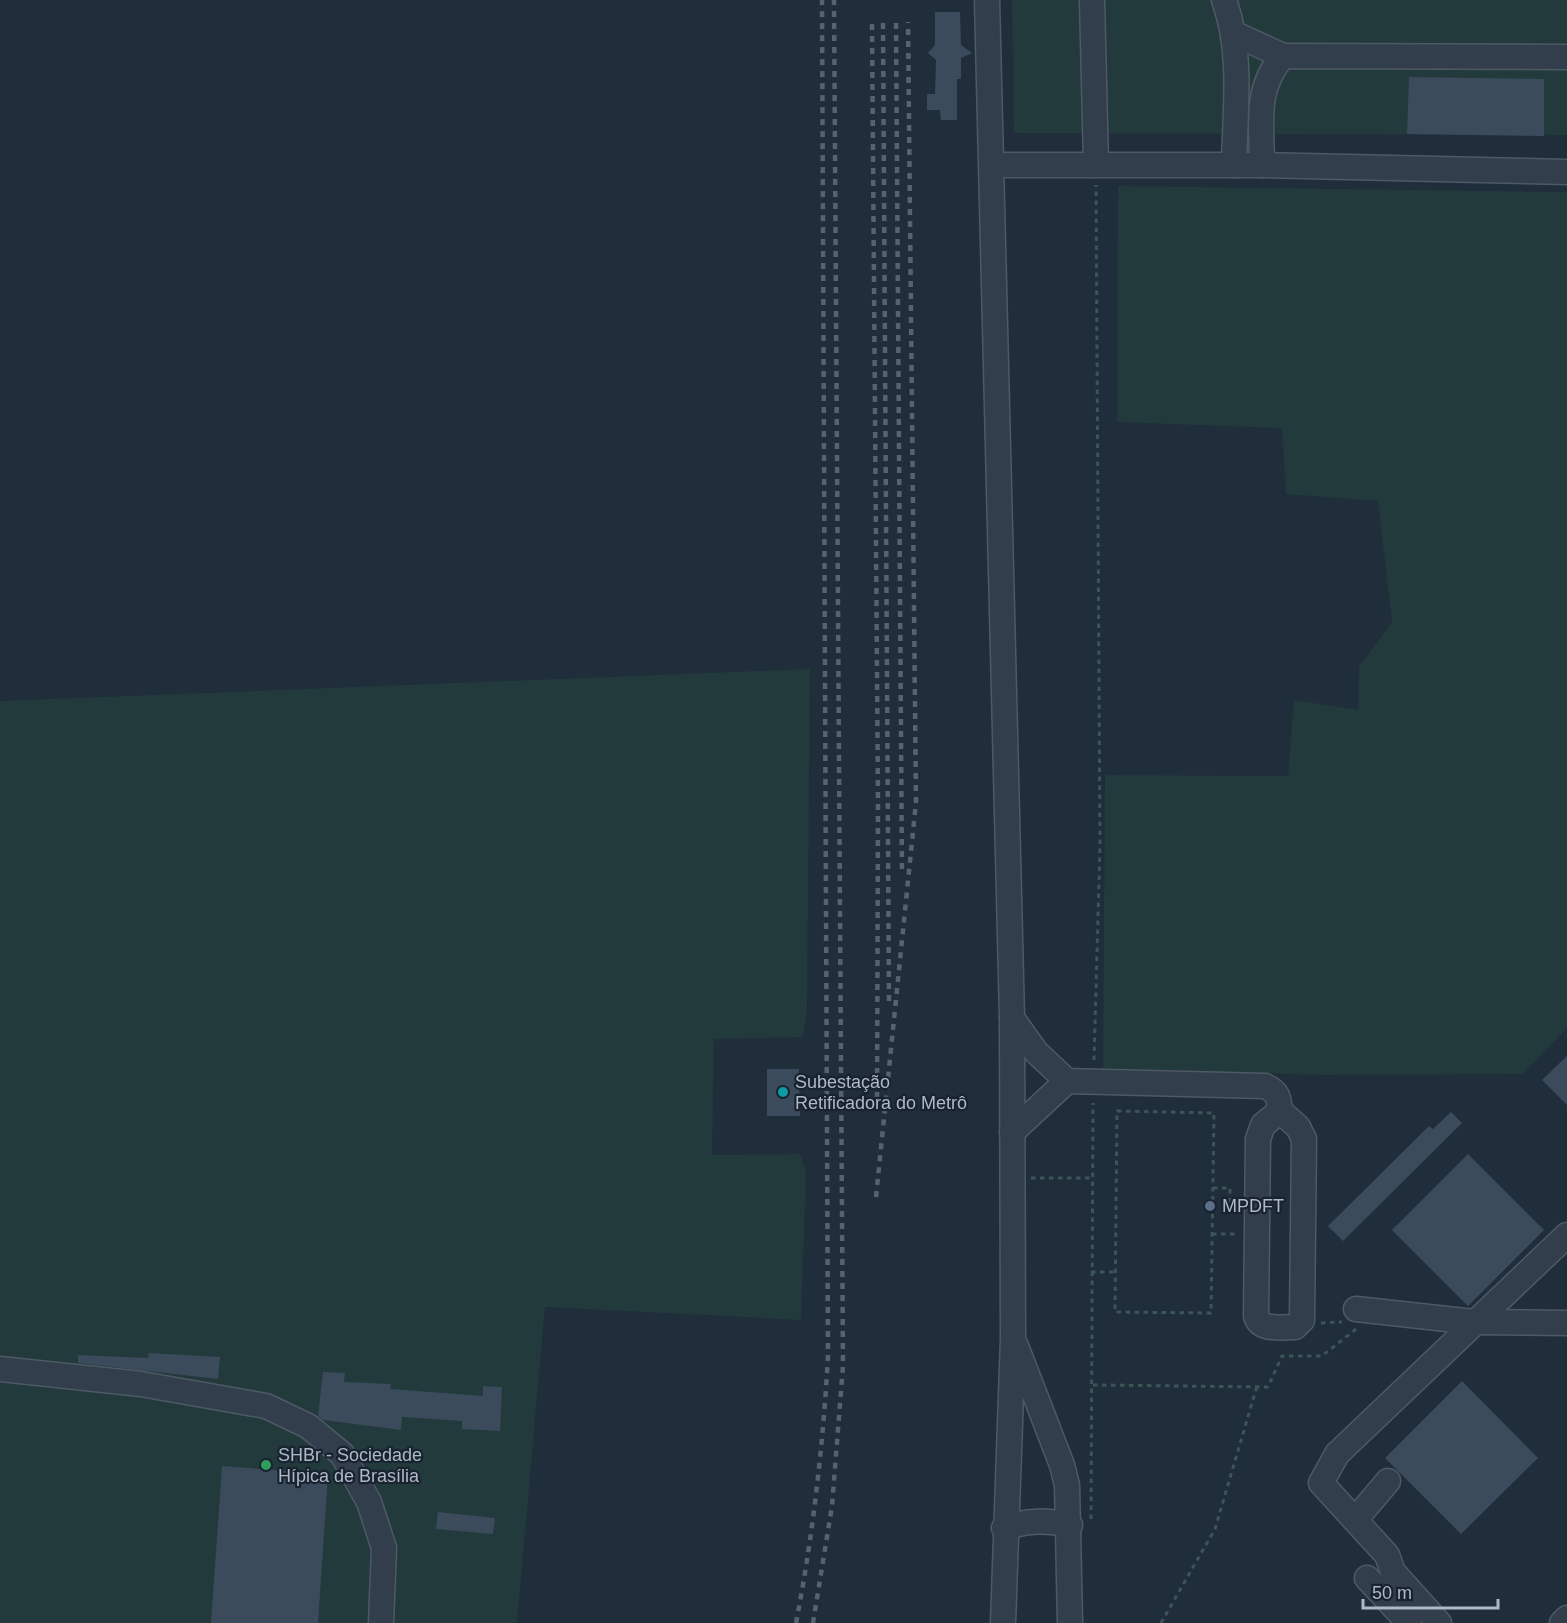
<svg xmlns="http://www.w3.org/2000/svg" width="1567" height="1623" font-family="Helvetica,sans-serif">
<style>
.green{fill:#223a3c}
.building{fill:#3b4b5b}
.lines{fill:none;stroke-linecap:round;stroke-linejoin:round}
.minor-casing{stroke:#4e5966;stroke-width:27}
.path{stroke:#3c5657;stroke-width:3;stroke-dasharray:4.5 4.5;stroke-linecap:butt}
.minor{stroke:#333e4c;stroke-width:24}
.rail{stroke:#556273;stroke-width:4.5;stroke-dasharray:6 6;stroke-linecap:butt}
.culture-dot{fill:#0f9aa8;stroke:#192330;stroke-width:2}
.service-dot{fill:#5c6f8a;stroke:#192330;stroke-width:2}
.leisure-dot{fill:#2e9e5b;stroke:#192330;stroke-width:2}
.labels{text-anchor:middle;stroke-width:4.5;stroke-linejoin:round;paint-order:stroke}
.poi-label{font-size:18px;fill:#aeb9c8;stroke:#192330;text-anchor:start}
</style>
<rect width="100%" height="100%" fill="#202d3b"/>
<!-- green -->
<g class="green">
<path d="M 1012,0 L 1567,0 L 1567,135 L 1014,133 Z"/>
<path d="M 1118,186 L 1567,192 L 1567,1028 L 1523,1074 L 1323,1075 L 1103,1069 L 1105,775 L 1288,776 L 1294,700 L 1358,710 L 1359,667 L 1392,622 L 1378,501 L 1286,494 L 1282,428 L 1117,422 Z"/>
<path d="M 810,669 L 807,1009 L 803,1037 L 714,1039 L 712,1155 L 800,1154 L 806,1173 L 801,1320 L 545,1307 L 517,1623 L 0,1623 L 0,701 Z"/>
</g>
<!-- building -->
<g class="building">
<path d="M 935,12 L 960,12 L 961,45 L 972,53 L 961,58 L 961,79 L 957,79 L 957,120 L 941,120 L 940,110 L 927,110 L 927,94 L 935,94 L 936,60 L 928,53 L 935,45 Z"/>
<path d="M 1409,77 L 1544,79 L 1544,136 L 1407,134 Z"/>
<path d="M 1567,1056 L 1567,1105 L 1542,1080 Z"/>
<path d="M 767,1069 L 799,1069 L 800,1116 L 767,1116 Z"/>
<path d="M 1451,1112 L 1462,1123 L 1343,1241 L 1328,1226 L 1429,1126 L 1433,1129 Z"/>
<path d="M 1468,1154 L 1544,1230 L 1468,1306 L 1392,1230 Z"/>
<path d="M 149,1353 L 220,1357 L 218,1379 L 78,1363 L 78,1355 L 148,1358 Z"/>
<path d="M 323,1372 L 345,1373 L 344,1382 L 391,1384 L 390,1389 L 483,1396 L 483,1386 L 502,1387 L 500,1431 L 462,1429 L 462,1421 L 402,1417 L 401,1430 L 323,1420 L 318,1416 Z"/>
<path d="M 1462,1381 L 1538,1458 L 1461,1534 L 1385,1458 Z"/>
<path d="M 222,1466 L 328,1474 L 318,1623 L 211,1623 Z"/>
<path d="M 438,1512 L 495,1518 L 493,1534 L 436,1529 Z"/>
</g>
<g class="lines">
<!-- minor casing -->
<g class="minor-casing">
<g id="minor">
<path d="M 987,0 L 1012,1018 L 1013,1338 L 1003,1623"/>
<path d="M 1092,0 L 1096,165"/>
<path d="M 1224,0 C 1243,53 1235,110 1234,165"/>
<path d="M 1235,34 L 1283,56"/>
<path d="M 992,165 L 1262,165 L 1567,172"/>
<path d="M 1262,165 C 1262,124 1254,89 1283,56 L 1567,57"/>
<path d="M 1012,1018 L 1036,1052 L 1067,1081 L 1265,1086 C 1278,1092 1279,1098 1280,1111"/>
<path d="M 1280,1111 L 1298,1127 L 1304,1139 L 1302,1320 L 1295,1327 C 1281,1327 1260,1331 1256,1316 L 1258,1139 L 1263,1125 Z"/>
<path d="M 1012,1132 L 1067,1081"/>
<path d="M 1356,1309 L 1474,1322 L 1567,1323"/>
<path d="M 1016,1346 L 1062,1465 L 1067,1485 L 1070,1623"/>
<path d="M 0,1369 L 141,1384 L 266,1406 L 308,1426 L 342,1454 L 369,1502 L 384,1548 L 381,1623"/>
<path d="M 1355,1520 L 1388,1481"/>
<path d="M 1004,1528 C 1028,1520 1046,1520 1070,1525"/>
<path d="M 1367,1578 L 1409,1623"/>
<path d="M 1439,1623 L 1393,1572 L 1387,1555 L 1321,1483 L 1337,1454 L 1567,1235"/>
<path d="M 1562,1623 L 1567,1618"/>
</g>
</g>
<!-- path -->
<g class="path">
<path d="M 1094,1060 L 1100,845 L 1096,185"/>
<path d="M 1117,1111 L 1214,1113 L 1211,1313 L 1115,1312 Z"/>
<path d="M 1031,1178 L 1092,1178"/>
<path d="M 1213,1188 L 1230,1188 L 1230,1212 L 1235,1212 L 1235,1209"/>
<path d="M 1212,1234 L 1237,1234"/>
<path d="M 1091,1272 L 1115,1272"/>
<path d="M 1321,1323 L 1342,1322"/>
<path d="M 1093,1385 L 1268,1387 L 1282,1356 L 1322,1356 L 1356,1329"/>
<path d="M 1091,1519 L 1093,1103"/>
<path d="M 1161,1623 L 1215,1529 L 1257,1386"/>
</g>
<!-- minor -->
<use href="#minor" class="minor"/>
<!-- rail -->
<g class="rail">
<path d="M 883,23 L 889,1004"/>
<path d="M 896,23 L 902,875"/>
<path d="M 872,24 L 878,802 L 877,1116"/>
<path d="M 876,1197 L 916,802 L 908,22"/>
<path d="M 796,1623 C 813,1535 823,1446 828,1356 L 822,0"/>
<path d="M 813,1623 L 832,1506 L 843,1366 L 834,0"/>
</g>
</g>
<!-- markers -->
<circle class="culture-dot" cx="783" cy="1092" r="6"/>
<circle class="service-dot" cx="1210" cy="1206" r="6"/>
<circle class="leisure-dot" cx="266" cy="1465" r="6"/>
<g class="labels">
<!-- poi labels -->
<g class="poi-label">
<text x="795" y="1088">Subestação<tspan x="795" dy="21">Retificadora do Metrô</tspan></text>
<text x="1222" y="1212">MPDFT</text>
<text x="278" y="1461">SHBr - Sociedade<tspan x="278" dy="21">Hípica de Brasília</tspan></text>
</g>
</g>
<!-- scale -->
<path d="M1363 1599v9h135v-9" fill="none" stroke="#aeb9c8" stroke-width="3"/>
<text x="1372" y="1599" font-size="18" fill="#aeb9c8" stroke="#192330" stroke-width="4.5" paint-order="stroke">50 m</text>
</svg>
